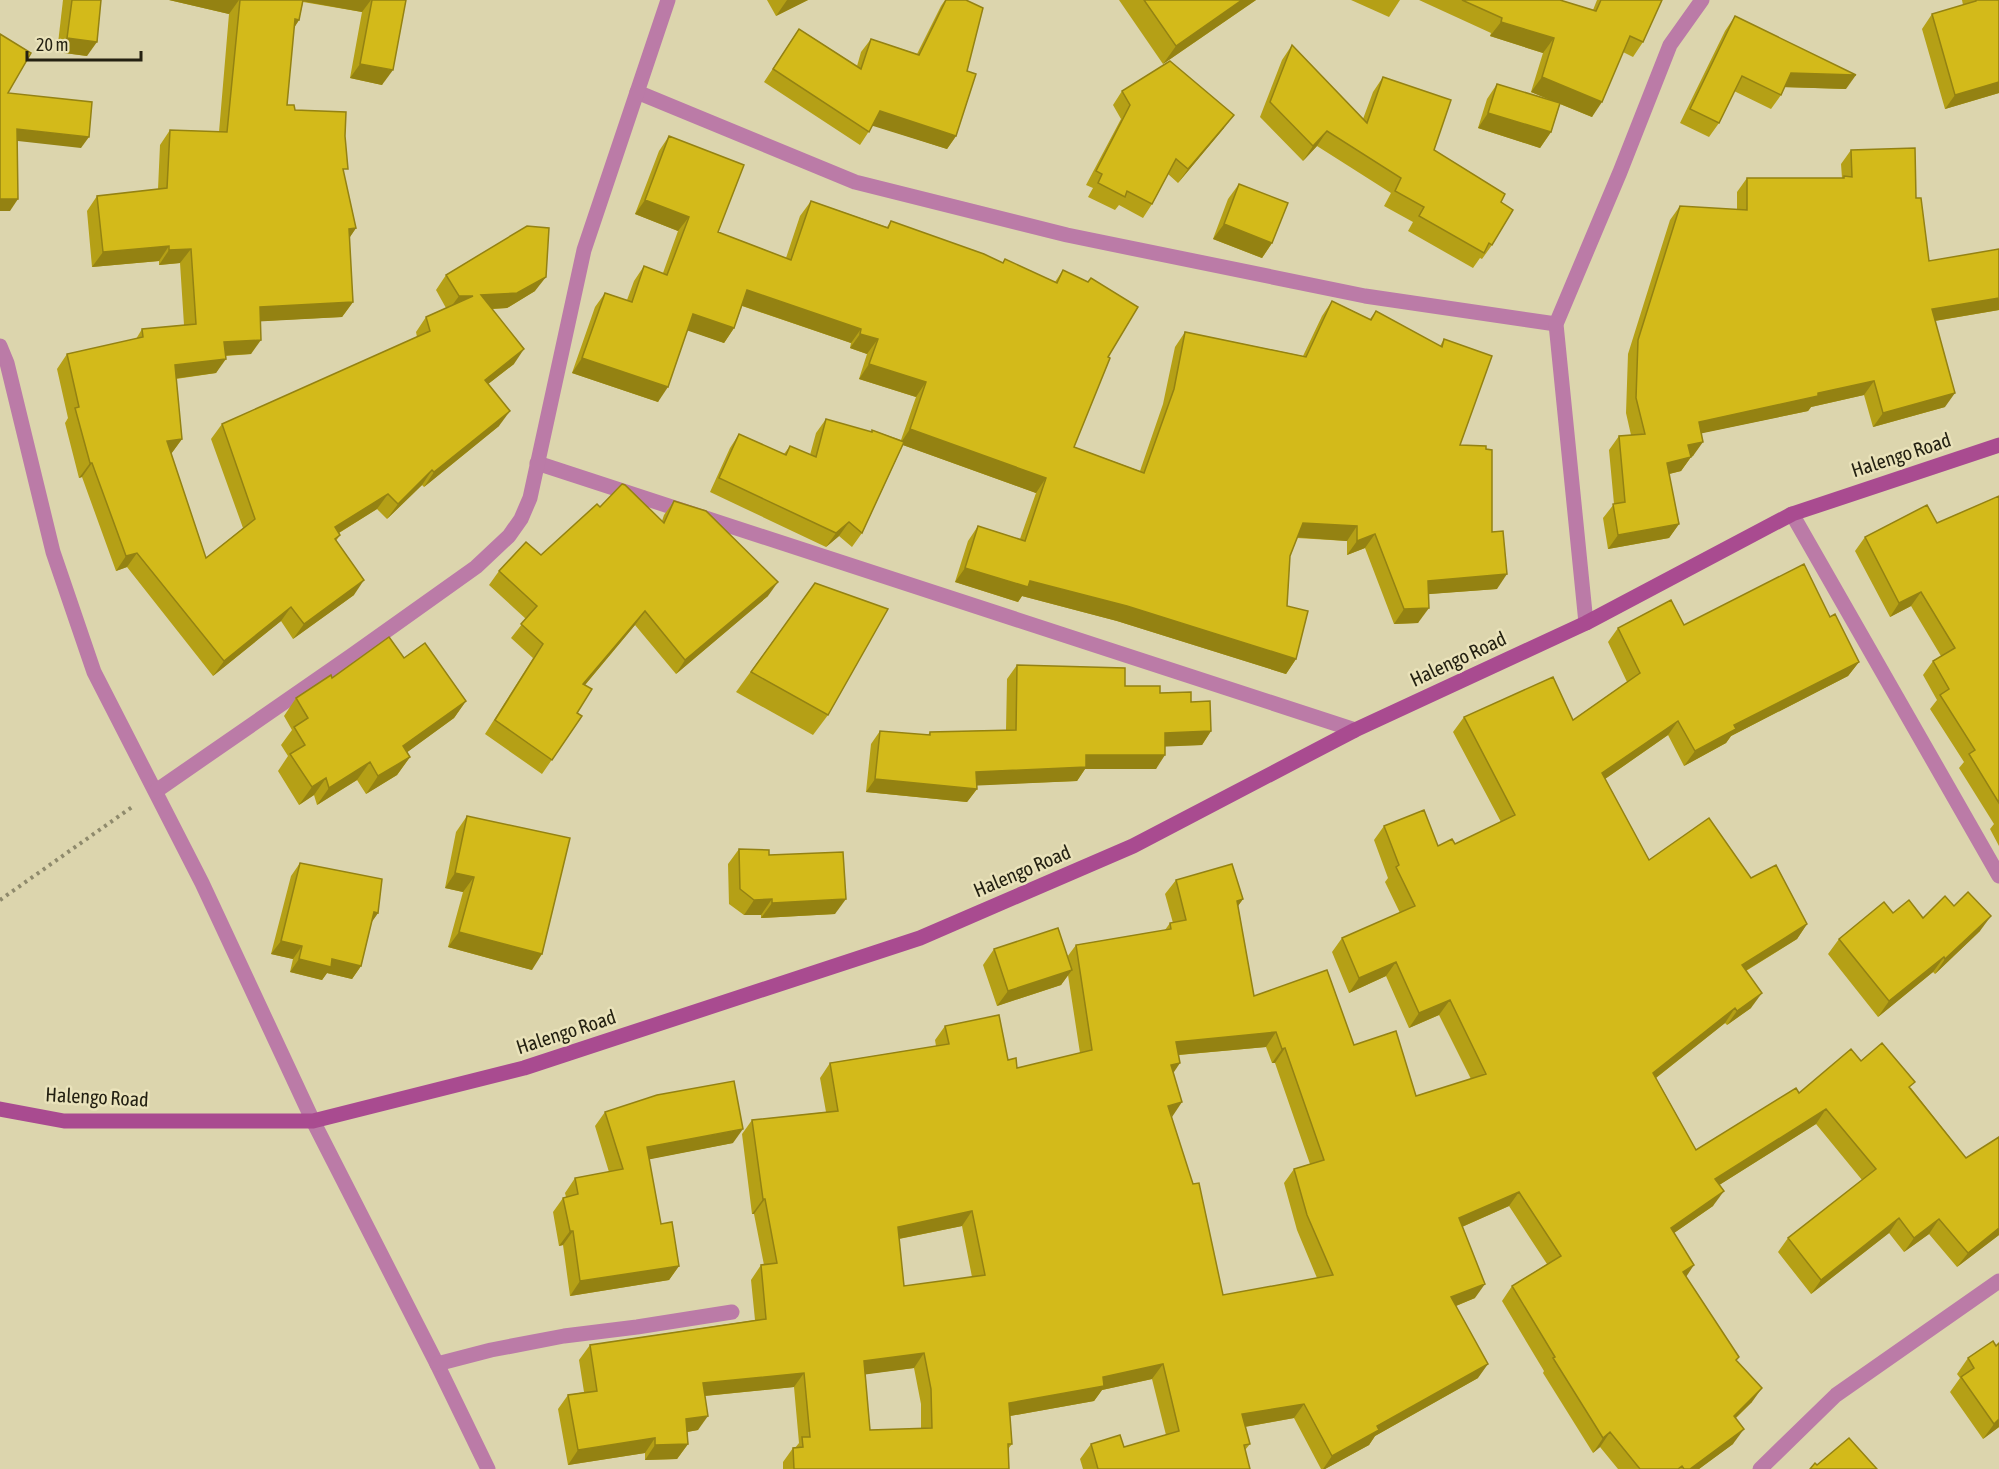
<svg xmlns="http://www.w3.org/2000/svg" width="1999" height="1469" font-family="'Asap Condensed',sans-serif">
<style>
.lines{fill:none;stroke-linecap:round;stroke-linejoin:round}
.path{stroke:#8f8a6c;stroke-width:4;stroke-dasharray:3 4.5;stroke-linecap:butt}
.street{stroke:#bb7ba7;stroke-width:15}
.secondary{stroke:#a94b90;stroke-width:15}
.wall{fill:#b5a016;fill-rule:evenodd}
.shaded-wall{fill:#948212}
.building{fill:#d3ba1a;stroke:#948212;stroke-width:1.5;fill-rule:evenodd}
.labels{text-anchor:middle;stroke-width:5;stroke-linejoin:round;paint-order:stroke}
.street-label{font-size:20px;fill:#242112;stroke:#e9e2ba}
</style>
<rect width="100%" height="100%" fill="#dcd5ad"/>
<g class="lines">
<!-- path -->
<path class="path" d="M 0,900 L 132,807"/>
<!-- street -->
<g class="street">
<path d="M 637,92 L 855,182 L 1067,235 L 1365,296 L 1556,324"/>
<path d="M 0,346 L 7,363 L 53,552 L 94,672 L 202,883 L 313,1121 L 437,1364 L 488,1469"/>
<path d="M 537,463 L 1355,730"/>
<path d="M 1792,514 L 1999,876"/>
<path d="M 1586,623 L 1556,324 L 1620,172 L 1670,45 L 1702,0"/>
<path d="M 156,791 L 351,656 L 476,567 L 509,536 L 521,519 L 530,498 L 584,250 L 668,0"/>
<path d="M 437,1364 L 491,1350 L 564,1336 L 637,1327 L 732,1312"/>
<path d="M 1760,1469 L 1836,1395 L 1999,1281"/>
</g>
<!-- secondary -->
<path class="secondary" d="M 0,1109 L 64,1121 L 313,1121 L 524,1068 L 920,938 L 1133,846 L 1355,730 L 1586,623 L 1792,514 L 1999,445"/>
</g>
<!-- wall -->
<g class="wall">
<path d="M 63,0 L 101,0 L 87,56 L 57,52 Z"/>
<path d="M 169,0 L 406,0 L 382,85 L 350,78 L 362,12 L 303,2 L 299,20 L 294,28 L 287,105 L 295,110 L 344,175 L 356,228 L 349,238 L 353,302 L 342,317 L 260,321 L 251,354 L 226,356 L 216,373 L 176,379 L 182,439 L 171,454 L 206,558 L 243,528 L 211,439 L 222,424 L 417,337 L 416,332 L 426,317 L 446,308 L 436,290 L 446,275 L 535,291 L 507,308 L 492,309 L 514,364 L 488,384 L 499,426 L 424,487 L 422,485 L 387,519 L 377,509 L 339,533 L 340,535 L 336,541 L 354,595 L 293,639 L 281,621 L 213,676 L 127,567 L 116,571 L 82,477 L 79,478 L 65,423 L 68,418 L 57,369 L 67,354 L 136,339 L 142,329 L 184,325 L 180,263 L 159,265 L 159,261 L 92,267 L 87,211 L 97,196 L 158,189 L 160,145 L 170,130 L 219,132 L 229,14 Z"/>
<path d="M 767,0 L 808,0 L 776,16 Z"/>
<path d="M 945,0 L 966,0 L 967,71 L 956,136 L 947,149 L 873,125 L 860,145 L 764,82 L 799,29 L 857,66 L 861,52 L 871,39 L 917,54 L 941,6 Z"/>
<path d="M 1119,0 L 1256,0 L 1163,64 Z"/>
<path d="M 1351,0 L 1400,0 L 1389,17 Z"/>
<path d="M 1419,0 L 1560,0 L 1593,10 L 1597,0 L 1662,0 L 1643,42 L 1633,57 L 1623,52 L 1592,117 L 1560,104 L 1551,132 L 1540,148 L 1478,128 L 1487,99 L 1497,84 L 1555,102 L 1531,92 L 1543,53 L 1490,36 L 1491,33 Z"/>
<path d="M 1962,0 L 1999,0 L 1999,93 L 1945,109 L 1922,29 L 1932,14 L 1963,5 Z"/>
<path d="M 1735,16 L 1846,89 L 1784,87 L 1781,95 L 1771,109 L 1734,91 L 1719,123 L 1709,137 L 1680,123 L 1725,31 Z"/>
<path d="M 1292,45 L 1363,119 L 1373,92 L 1383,77 L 1434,150 L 1501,202 L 1492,245 L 1482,259 L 1480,258 L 1473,268 L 1408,231 L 1413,222 L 1384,206 L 1391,193 L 1317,146 L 1303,161 L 1260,117 L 1282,60 Z"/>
<path d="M 1122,91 L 1224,128 L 1178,183 L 1168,174 L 1152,204 L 1143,218 L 1119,205 L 1115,210 L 1088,197 L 1093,188 L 1086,185 L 1121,119 L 1113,105 Z"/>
<path d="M 669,136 L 718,232 L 786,258 L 800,216 L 811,201 L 887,227 L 891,221 L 1055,282 L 1063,270 L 1108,357 L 1074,447 L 1140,471 L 1163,404 L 1175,347 L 1185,332 L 1303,356 L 1322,316 L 1332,301 L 1370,319 L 1376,311 L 1440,346 L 1444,339 L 1460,445 L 1492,532 L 1497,589 L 1428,594 L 1418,623 L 1394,624 L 1365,548 L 1347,555 L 1347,541 L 1297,538 L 1290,556 L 1287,606 L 1296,659 L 1286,674 L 1117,621 L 1022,596 L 1018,602 L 955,582 L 968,541 L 978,526 L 1020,539 L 1036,493 L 903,445 L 862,533 L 852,547 L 839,536 L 826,547 L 710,492 L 730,448 L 739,434 L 784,454 L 790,446 L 810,455 L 816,433 L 826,419 L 871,432 L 872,430 L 901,440 L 916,397 L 859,379 L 867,354 L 850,348 L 851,343 L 742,306 L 734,328 L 724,343 L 688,330 L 658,402 L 572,373 L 595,307 L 605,293 L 627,300 L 634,281 L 644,266 L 663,273 L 678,231 L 635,214 L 659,151 Z"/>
<path d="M 1851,150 L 1916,198 L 1929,261 L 1999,310 L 1935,321 L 1945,407 L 1873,427 L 1864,395 L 1811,407 L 1808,411 L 1701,433 L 1693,456 L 1691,457 L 1681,471 L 1669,474 L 1679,524 L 1669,538 L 1608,549 L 1603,518 L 1614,504 L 1609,450 L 1619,436 L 1631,435 L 1626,413 L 1628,354 L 1670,220 L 1680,206 L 1737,210 L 1737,192 L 1747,178 L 1842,178 L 1841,164 Z"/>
<path d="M 1239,184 L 1272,243 L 1262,258 L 1213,239 L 1228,199 Z"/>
<path d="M 1999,496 L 1999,846 L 1990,829 L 1994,824 L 1959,768 L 1964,762 L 1930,709 L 1937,700 L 1923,675 L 1933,661 L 1941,656 L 1911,606 L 1890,617 L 1855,551 L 1865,537 L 1937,523 Z"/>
<path d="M 674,501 L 768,596 L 676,674 L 635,625 L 585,685 L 577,713 L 582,716 L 542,774 L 485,734 L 533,658 L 511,638 L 526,619 L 489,585 L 499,571 L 541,555 L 600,507 L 662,521 L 664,515 Z"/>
<path d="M 815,583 L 828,715 L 813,735 L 736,692 Z"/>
<path d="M 1830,617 L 1859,662 L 1848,676 L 1731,736 L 1726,743 L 1684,766 L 1668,735 L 1605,779 L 1649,860 L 1751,878 L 1807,924 L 1797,939 L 1746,971 L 1751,1008 L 1727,1025 L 1725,1023 L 1656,1078 L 1696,1150 L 1799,1093 L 1861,1061 L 1911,1088 L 1966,1158 L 1999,1137 L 1999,1235 L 1957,1267 L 1929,1234 L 1904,1252 L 1889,1233 L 1811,1294 L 1778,1252 L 1788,1238 L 1862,1180 L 1816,1124 L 1719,1185 L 1713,1206 L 1674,1233 L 1686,1277 L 1737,1361 L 1752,1402 L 1736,1418 L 1733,1444 L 1699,1469 L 1618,1469 L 1600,1447 L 1593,1453 L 1543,1373 L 1544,1371 L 1502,1301 L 1512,1286 L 1547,1264 L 1509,1206 L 1462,1227 L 1475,1298 L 1456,1306 L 1478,1378 L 1375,1436 L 1369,1445 L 1325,1469 L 1321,1469 L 1294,1418 L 1245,1427 L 1250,1444 L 1245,1450 L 1250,1469 L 1083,1469 L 1080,1459 L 1091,1444 L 1124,1447 L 1166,1435 L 1152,1379 L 1102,1390 L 1094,1401 L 1010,1416 L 1012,1444 L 1008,1449 L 1009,1469 L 783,1469 L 783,1462 L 793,1448 L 795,1448 L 799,1443 L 794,1387 L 705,1396 L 698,1430 L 687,1432 L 688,1444 L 677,1459 L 645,1460 L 645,1453 L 568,1465 L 558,1409 L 568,1395 L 584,1392 L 579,1360 L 590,1345 L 755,1320 L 751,1280 L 761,1265 L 764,1265 L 754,1214 L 752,1214 L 742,1134 L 752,1120 L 826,1112 L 820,1078 L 830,1063 L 936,1046 L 935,1040 L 945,1026 L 1008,1060 L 1017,1068 L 1080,1053 L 1068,975 L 1061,985 L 997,1006 L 983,965 L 994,949 L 1067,957 L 1076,945 L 1165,930 L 1170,923 L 1173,923 L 1165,894 L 1176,880 L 1243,899 L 1238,906 L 1254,996 L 1354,1045 L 1416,1096 L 1471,1079 L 1439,1015 L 1409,1028 L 1386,976 L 1349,993 L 1332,952 L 1342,938 L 1400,913 L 1385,882 L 1388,878 L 1374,840 L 1384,826 L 1438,846 L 1455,844 L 1501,822 L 1453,732 L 1464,717 L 1573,720 L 1627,682 L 1608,642 L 1618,628 L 1684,625 ZM 1266,1047 L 1272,1063 L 1275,1063 L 1310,1164 L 1294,1169 L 1284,1183 L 1297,1230 L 1317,1278 L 1223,1295 L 1171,1117 L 1173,1073 L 1179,1055 ZM 962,1226 L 972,1277 L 904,1286 L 899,1239 ZM 914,1368 L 921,1404 L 921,1429 L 870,1430 L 865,1374 Z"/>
<path d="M 404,658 L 466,701 L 454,718 L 407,752 L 410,757 L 397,775 L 366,794 L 357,780 L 317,805 L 314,795 L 299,805 L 278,771 L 288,756 L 281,745 L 292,730 L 284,716 L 296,698 L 332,678 Z"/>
<path d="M 1017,665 L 1160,693 L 1191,702 L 1211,731 L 1202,745 L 1165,746 L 1156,769 L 1085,769 L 1077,781 L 977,785 L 977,789 L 967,802 L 866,792 L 871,744 L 880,731 L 928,735 L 930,732 L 1006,730 L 1007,679 Z"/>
<path d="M 467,816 L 532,970 L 448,947 L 463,892 L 445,888 L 456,832 Z"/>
<path d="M 739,849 L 769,855 L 835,914 L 761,918 L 761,915 L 744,915 L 729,904 L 728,864 Z"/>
<path d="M 300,863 L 378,913 L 372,921 L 361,966 L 352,979 L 327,973 L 322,980 L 290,972 L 293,959 L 271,954 L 291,876 Z"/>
<path d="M 1893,913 L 1923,918 L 1980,931 L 1935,974 L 1933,972 L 1878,1017 L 1828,954 L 1839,939 Z"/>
<path d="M 605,1112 L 733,1143 L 649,1159 L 661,1224 L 679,1266 L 669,1280 L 570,1296 L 563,1245 L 559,1246 L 553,1212 L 563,1198 L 566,1197 L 565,1193 L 575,1178 L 609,1172 L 595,1126 Z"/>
<path d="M 1999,1343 L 1999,1427 L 1983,1439 L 1950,1392 L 1960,1378 L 1957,1374 L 1968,1358 L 1996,1346 Z"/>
</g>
<!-- shaded-wall -->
<g class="shaded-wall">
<path d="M 169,0 L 239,0 L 229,14 Z"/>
<path d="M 296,0 L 371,0 L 362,12 Z"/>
<path d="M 787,0 L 808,0 L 776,16 Z"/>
<path d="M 1242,0 L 1256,0 L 1163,64 L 1176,46 Z"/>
<path d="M 295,19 L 299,20 L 289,35 Z"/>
<path d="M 1501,22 L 1554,38 L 1543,53 L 1490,36 Z"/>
<path d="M 67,38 L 97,42 L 87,56 L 57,52 Z"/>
<path d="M 360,64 L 393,70 L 382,85 L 350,78 Z"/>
<path d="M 1791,73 L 1856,75 L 1846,89 L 1781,87 Z"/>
<path d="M 1542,77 L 1602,102 L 1592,117 L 1531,92 Z"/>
<path d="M 1999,82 L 1999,93 L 1945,109 L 1955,95 Z"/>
<path d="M 880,111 L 956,136 L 947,149 L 870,125 Z"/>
<path d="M 1488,113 L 1551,132 L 1540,148 L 1478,128 Z"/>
<path d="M 1234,115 L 1224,128 L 1178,183 L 1188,169 Z"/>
<path d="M 17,129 L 89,137 L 81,148 L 9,140 Z"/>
<path d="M 1327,131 L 1317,146 L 1303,161 L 1313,146 Z"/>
<path d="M 0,199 L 18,199 L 10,211 L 0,211 Z"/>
<path d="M 645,200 L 689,217 L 678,231 L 635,214 Z"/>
<path d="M 1224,224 L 1272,243 L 1262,258 L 1213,239 Z"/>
<path d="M 356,228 L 346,243 L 349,229 Z"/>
<path d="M 169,246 L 159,261 L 92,267 L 103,252 Z"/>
<path d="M 191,249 L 180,263 L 159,265 L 169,250 Z"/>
<path d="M 546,277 L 535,291 L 507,308 L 471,310 L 481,295 Z"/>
<path d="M 747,290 L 861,329 L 851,343 L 737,304 Z"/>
<path d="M 459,296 L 473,296 L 448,311 Z"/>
<path d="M 1999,298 L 1999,310 L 1922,323 L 1932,309 Z"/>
<path d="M 353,302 L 342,317 L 249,322 L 260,307 Z"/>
<path d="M 693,314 L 734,328 L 724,343 L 683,329 Z"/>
<path d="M 860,334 L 878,339 L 867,354 L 850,348 Z"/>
<path d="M 261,340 L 251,354 L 214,356 L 224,342 Z"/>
<path d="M 524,349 L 514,364 L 474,395 L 485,380 Z"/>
<path d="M 582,358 L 668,387 L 658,402 L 572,373 Z"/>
<path d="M 226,359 L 216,373 L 164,380 L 175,365 Z"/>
<path d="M 869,364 L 926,382 L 916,397 L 859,379 Z"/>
<path d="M 1874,381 L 1864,395 L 1811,407 L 1808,411 L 1689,436 L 1699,422 L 1818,393 Z"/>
<path d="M 1955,393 L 1945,407 L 1873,427 L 1883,413 Z"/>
<path d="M 510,411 L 499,426 L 424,487 L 434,472 Z"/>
<path d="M 910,429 L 1046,478 L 1036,493 L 900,444 Z"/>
<path d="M 182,439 L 171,454 L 167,441 Z"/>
<path d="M 1703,442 L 1693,456 L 1691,457 L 1681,471 L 1657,477 L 1667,463 L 1688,445 Z"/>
<path d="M 90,463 L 92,463 L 82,477 L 79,478 Z"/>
<path d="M 432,470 L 422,485 L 387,519 L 398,504 Z"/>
<path d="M 388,494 L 377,509 L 324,542 L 335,527 Z"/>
<path d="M 849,522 L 839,536 L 826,547 L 836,533 Z"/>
<path d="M 1303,523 L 1357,526 L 1347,541 L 1293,537 Z"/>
<path d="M 1679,524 L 1669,538 L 1608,549 L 1618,535 Z"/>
<path d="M 1375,534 L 1365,548 L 1347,555 L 1357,541 Z"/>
<path d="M 137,553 L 127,567 L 116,571 L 126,556 Z"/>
<path d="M 965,568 L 1030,581 L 1127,606 L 1296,659 L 1286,674 L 1117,621 L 1022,596 L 1018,602 L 955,582 Z"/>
<path d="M 1507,574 L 1497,589 L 1417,595 L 1428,581 Z"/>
<path d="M 364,580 L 354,595 L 293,639 L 304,624 Z"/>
<path d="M 778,582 L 768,596 L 676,674 L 685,660 Z"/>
<path d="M 1921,592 L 1911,606 L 1890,617 L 1899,603 Z"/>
<path d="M 291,607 L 281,621 L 213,676 L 224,661 Z"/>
<path d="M 1429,608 L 1418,623 L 1394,624 L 1404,609 Z"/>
<path d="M 645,611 L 635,625 L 574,698 L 583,684 Z"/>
<path d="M 1859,662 L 1848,676 L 1731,736 L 1726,743 L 1684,766 L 1695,751 L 1734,725 Z"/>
<path d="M 466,701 L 454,718 L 391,764 L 403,746 Z"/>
<path d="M 1678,721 L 1668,735 L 1592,788 L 1602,773 Z"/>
<path d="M 1211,731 L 1202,745 L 1156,747 L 1165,733 Z"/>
<path d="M 1086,755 L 1165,755 L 1156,769 L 1085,769 L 1077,781 L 967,786 L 976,772 Z"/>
<path d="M 410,757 L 397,775 L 366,794 L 378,776 Z"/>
<path d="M 370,762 L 357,780 L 317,805 L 329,788 Z"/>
<path d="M 326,778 L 314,795 L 299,805 L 312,787 Z"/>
<path d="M 875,779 L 977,789 L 967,802 L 866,792 Z"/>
<path d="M 455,873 L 474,877 L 463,892 L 445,888 Z"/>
<path d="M 772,899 L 761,915 L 744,915 L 754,900 Z"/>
<path d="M 846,899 L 835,914 L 761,918 L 772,903 Z"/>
<path d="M 1243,899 L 1232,914 L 1237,901 Z"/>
<path d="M 374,912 L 378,913 L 369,926 Z"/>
<path d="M 1991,916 L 1980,931 L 1935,974 L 1945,959 Z"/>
<path d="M 1807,924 L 1797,939 L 1732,979 L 1742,965 Z"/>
<path d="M 459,932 L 542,954 L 532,970 L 448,947 Z"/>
<path d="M 281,941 L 302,946 L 293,959 L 271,954 Z"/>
<path d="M 1944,957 L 1933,972 L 1878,1017 L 1889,1001 Z"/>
<path d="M 299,959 L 332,959 L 361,966 L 352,979 L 327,973 L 322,980 L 290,972 Z"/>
<path d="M 1396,962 L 1386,976 L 1349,993 L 1359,978 Z"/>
<path d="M 1072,970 L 1061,985 L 997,1006 L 1008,991 Z"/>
<path d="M 1762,993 L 1751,1008 L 1727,1025 L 1737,1011 Z"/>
<path d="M 1450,1000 L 1439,1015 L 1409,1028 L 1419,1013 Z"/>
<path d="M 1735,1008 L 1725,1023 L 1643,1088 L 1653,1073 Z"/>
<path d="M 1276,1032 L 1266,1047 L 1166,1056 L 1176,1042 Z"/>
<path d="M 1285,1048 L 1275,1063 L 1272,1063 L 1282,1049 Z"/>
<path d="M 1180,1063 L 1170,1078 L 1171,1065 Z"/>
<path d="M 1182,1102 L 1172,1117 L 1168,1106 Z"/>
<path d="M 1826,1109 L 1816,1124 L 1705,1194 L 1715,1179 Z"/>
<path d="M 743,1129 L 733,1143 L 636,1162 L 647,1147 Z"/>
<path d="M 1724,1191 L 1713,1206 L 1661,1242 L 1671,1228 Z"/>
<path d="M 1519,1192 L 1509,1206 L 1448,1233 L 1459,1218 Z"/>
<path d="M 763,1199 L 765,1199 L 754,1214 L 752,1214 Z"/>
<path d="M 972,1211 L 962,1226 L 888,1241 L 898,1227 Z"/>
<path d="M 1899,1218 L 1889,1233 L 1811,1294 L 1821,1280 Z"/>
<path d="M 1939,1219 L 1929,1234 L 1904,1252 L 1914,1238 Z"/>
<path d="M 1999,1228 L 1999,1235 L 1957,1267 L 1968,1253 Z"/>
<path d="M 570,1231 L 573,1231 L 563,1245 L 559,1246 Z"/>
<path d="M 1694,1265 L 1684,1280 L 1683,1272 Z"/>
<path d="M 679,1266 L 669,1280 L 570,1296 L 580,1281 Z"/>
<path d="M 1485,1284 L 1475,1298 L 1441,1312 L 1451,1297 Z"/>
<path d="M 924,1353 L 914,1368 L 854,1376 L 864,1361 Z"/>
<path d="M 1163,1364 L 1152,1379 L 1102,1390 L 1094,1401 L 999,1418 L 1009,1403 L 1103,1377 Z"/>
<path d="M 1488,1364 L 1478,1378 L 1375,1436 L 1369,1445 L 1325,1469 L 1323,1469 L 1332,1456 L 1377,1426 Z"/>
<path d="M 804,1373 L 794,1387 L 693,1397 L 703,1383 Z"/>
<path d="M 1762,1388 L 1752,1402 L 1723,1430 L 1734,1416 Z"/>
<path d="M 1304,1404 L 1294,1418 L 1232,1429 L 1242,1414 Z"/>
<path d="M 708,1416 L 698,1430 L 676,1434 L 686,1419 Z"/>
<path d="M 1999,1419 L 1999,1427 L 1983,1439 L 1994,1424 Z"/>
<path d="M 1744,1429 L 1733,1444 L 1699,1469 L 1690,1469 Z"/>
<path d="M 1610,1432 L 1600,1447 L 1593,1453 L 1603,1438 Z"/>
<path d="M 655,1438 L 645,1453 L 568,1465 L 578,1450 Z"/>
<path d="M 688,1444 L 677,1459 L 645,1460 L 655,1445 Z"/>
</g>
<!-- building -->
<g class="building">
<path d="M 72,0 L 101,0 L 97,42 L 67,38 Z"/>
<path d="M 240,0 L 303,0 L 299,20 L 295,19 L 287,105 L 294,105 L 295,110 L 346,112 L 345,136 L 348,169 L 343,169 L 356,228 L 349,229 L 353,302 L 260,307 L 261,340 L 224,342 L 226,359 L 175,365 L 182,439 L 167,441 L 206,558 L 255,519 L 222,424 L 430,331 L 426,317 L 473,296 L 459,296 L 446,275 L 527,226 L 549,228 L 546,277 L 517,293 L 481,295 L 524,349 L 485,380 L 510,411 L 434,472 L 432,470 L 398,504 L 388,494 L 335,527 L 340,535 L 335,539 L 364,580 L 304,624 L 291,607 L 224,661 L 137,553 L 126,556 L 92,463 L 90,463 L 75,408 L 79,407 L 67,354 L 143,337 L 142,329 L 196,324 L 191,249 L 169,250 L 169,246 L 103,252 L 97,196 L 167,188 L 170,130 L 227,132 Z"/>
<path d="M 372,0 L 406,0 L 393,70 L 360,64 Z"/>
<path d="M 946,0 L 966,0 L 983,8 L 967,71 L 976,74 L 956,136 L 880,111 L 869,132 L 773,69 L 799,29 L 861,69 L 871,39 L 919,55 Z"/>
<path d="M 1144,0 L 1242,0 L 1176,46 Z"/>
<path d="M 1462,0 L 1560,0 L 1596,11 L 1601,0 L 1662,0 L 1643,42 L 1630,36 L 1602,102 L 1542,77 L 1554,38 L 1501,22 L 1502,18 Z"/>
<path d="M 1976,0 L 1999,0 L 1999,82 L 1955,95 L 1932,14 L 1976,1 Z"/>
<path d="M 1735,16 L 1856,75 L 1791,73 L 1781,95 L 1742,76 L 1719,123 L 1690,109 Z"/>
<path d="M 0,34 L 31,53 L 8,93 L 92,102 L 89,137 L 17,129 L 18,199 L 0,199 Z"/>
<path d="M 1292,45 L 1367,123 L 1383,77 L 1451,100 L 1434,150 L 1505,194 L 1501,202 L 1513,210 L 1492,245 L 1489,243 L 1484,253 L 1419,216 L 1424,207 L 1395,191 L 1401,178 L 1327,131 L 1313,146 L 1270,102 Z"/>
<path d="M 1170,61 L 1234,115 L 1188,169 L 1176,159 L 1152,204 L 1127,191 L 1125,197 L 1098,183 L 1102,174 L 1096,171 L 1130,105 L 1122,91 Z"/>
<path d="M 1497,84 L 1560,103 L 1551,132 L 1488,113 Z"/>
<path d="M 669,136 L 744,165 L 718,232 L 791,260 L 811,201 L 888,228 L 891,221 L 984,254 L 1003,263 L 1005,259 L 1057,283 L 1063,270 L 1088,282 L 1091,278 L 1138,307 L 1108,357 L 1110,358 L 1074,447 L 1144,473 L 1174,389 L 1185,332 L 1306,357 L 1332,301 L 1371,320 L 1376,311 L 1442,347 L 1444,339 L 1492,356 L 1460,445 L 1486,446 L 1486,449 L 1492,450 L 1492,532 L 1503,531 L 1507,574 L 1428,581 L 1429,608 L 1404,609 L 1375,534 L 1357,541 L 1357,526 L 1303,523 L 1290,556 L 1287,606 L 1308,611 L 1296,659 L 1127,606 L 1030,581 L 1028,587 L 965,568 L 978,526 L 1025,541 L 1046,478 L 910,429 L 926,382 L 869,364 L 878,339 L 860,334 L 861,329 L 747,290 L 734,328 L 693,314 L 668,387 L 582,358 L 605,293 L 632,302 L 644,266 L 667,275 L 689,217 L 645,200 Z"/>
<path d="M 1915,148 L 1916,198 L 1921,198 L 1929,261 L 1999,249 L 1999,298 L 1932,309 L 1955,393 L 1883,413 L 1874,381 L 1818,393 L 1818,396 L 1699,422 L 1703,442 L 1688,445 L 1691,457 L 1667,463 L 1679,524 L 1618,535 L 1613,504 L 1625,502 L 1619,436 L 1645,434 L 1636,398 L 1638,340 L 1680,206 L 1747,210 L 1747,178 L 1844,178 L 1844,176 L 1852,177 L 1851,150 Z"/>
<path d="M 1239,184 L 1288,203 L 1272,243 L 1224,224 Z"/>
<path d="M 826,419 L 872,432 L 872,430 L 904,442 L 862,533 L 849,522 L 836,533 L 719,478 L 739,434 L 786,455 L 790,446 L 816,457 Z"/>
<path d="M 622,484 L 625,485 L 664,523 L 674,501 L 706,511 L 778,582 L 685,660 L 645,611 L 583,684 L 592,689 L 577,713 L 582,716 L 552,760 L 495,720 L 543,644 L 521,624 L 537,606 L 499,571 L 526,542 L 541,555 L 597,504 L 600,507 Z"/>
<path d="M 1999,496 L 1999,803 L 1969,754 L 1975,750 L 1940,695 L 1949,689 L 1933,661 L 1955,648 L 1921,592 L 1899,603 L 1865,537 L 1927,505 L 1937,523 Z"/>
<path d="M 1804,564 L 1830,617 L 1835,614 L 1859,662 L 1734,725 L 1736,729 L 1695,751 L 1678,721 L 1602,773 L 1649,860 L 1709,818 L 1751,878 L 1776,865 L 1807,924 L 1742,965 L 1762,993 L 1737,1011 L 1735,1008 L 1653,1073 L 1696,1150 L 1796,1088 L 1799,1093 L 1851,1049 L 1861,1061 L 1882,1043 L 1915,1082 L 1909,1087 L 1966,1158 L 1999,1137 L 1999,1228 L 1968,1253 L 1939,1219 L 1914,1238 L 1899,1218 L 1821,1280 L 1788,1238 L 1876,1169 L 1826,1109 L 1715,1179 L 1724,1191 L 1671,1228 L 1694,1265 L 1683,1272 L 1739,1357 L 1736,1360 L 1762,1388 L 1734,1416 L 1744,1429 L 1690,1469 L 1684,1469 L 1682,1466 L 1678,1469 L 1640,1469 L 1610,1432 L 1603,1438 L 1553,1358 L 1555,1357 L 1512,1286 L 1561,1256 L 1519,1192 L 1459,1218 L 1485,1284 L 1451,1297 L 1488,1364 L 1377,1426 L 1379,1430 L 1332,1456 L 1304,1404 L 1242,1414 L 1250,1444 L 1244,1445 L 1250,1469 L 1098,1469 L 1091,1444 L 1120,1435 L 1124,1447 L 1179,1431 L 1163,1364 L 1103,1377 L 1104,1386 L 1009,1403 L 1012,1444 L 1008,1444 L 1009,1469 L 794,1469 L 793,1448 L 803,1447 L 802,1437 L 810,1437 L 804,1373 L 703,1383 L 708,1416 L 686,1419 L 688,1444 L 655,1445 L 655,1438 L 578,1450 L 568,1395 L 597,1391 L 590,1345 L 766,1319 L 761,1265 L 777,1263 L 765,1199 L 763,1199 L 752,1120 L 838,1111 L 830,1063 L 949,1044 L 945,1026 L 999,1015 L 1008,1060 L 1016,1058 L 1017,1068 L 1092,1050 L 1076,945 L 1171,929 L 1170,923 L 1186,920 L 1176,880 L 1232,864 L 1243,899 L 1237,901 L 1254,996 L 1327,970 L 1354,1045 L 1396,1031 L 1416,1096 L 1486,1074 L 1450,1000 L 1419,1013 L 1396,962 L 1359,978 L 1342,938 L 1415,906 L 1396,867 L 1399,865 L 1384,826 L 1424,810 L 1438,846 L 1452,839 L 1455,844 L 1515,815 L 1464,717 L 1553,677 L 1573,720 L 1640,673 L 1618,628 L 1671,600 L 1684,625 ZM 1276,1032 L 1282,1049 L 1285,1048 L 1324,1160 L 1294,1169 L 1307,1215 L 1333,1275 L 1223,1295 L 1199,1183 L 1193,1184 L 1168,1106 L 1182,1102 L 1171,1065 L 1180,1063 L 1176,1042 ZM 972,1211 L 985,1275 L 904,1286 L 898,1227 ZM 924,1353 L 931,1389 L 932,1428 L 870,1430 L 864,1361 Z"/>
<path d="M 815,583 L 888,609 L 828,715 L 751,672 Z"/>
<path d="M 389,637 L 404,658 L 425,643 L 466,701 L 403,746 L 410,757 L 378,776 L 370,762 L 329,788 L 326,778 L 312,787 L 290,754 L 305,745 L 294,727 L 308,718 L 296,698 L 331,675 L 332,678 Z"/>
<path d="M 1017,665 L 1125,668 L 1125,686 L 1160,686 L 1160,693 L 1191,692 L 1191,702 L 1210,701 L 1211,731 L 1165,733 L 1165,755 L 1086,755 L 1086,767 L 976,772 L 977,789 L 875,779 L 880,731 L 930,735 L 930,732 L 1016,730 Z"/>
<path d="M 467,816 L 570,838 L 542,954 L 459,932 L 474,877 L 455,873 Z"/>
<path d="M 739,849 L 769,850 L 769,855 L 843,852 L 846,899 L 772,903 L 772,899 L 754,900 L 740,889 Z"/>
<path d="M 300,863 L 382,879 L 378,913 L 374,912 L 361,966 L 332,959 L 331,967 L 299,959 L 302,946 L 281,941 Z"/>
<path d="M 1968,892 L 1991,916 L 1945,959 L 1944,957 L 1889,1001 L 1839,939 L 1884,902 L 1893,913 L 1909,900 L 1923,918 L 1945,896 L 1954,906 Z"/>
<path d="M 1058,928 L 1072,970 L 1008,991 L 994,949 Z"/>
<path d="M 734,1081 L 743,1129 L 647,1147 L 661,1224 L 672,1222 L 679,1266 L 580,1281 L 573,1231 L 570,1231 L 563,1198 L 578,1194 L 575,1178 L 623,1169 L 605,1112 L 657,1095 Z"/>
<path d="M 1993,1341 L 1996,1346 L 1999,1343 L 1999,1419 L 1994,1424 L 1961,1377 L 1974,1368 L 1968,1358 Z"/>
<path d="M 1849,1438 L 1877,1469 L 1810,1469 L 1815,1463 L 1817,1465 Z"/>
</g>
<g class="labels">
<!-- street labels -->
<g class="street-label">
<text transform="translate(1901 455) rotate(-18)" y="7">Halengo Road</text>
<text transform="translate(1458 659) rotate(-25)" y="7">Halengo Road</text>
<text transform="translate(1022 871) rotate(-23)" y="7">Halengo Road</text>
<text transform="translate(566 1032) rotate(-18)" y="7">Halengo Road</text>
<text transform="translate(97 1097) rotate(3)" y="7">Halengo Road</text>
</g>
</g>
<!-- scale -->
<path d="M27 51v9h114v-9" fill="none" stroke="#242112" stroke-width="3"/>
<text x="36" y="51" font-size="18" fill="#242112" stroke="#e9e2ba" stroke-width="4.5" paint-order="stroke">20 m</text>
</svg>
